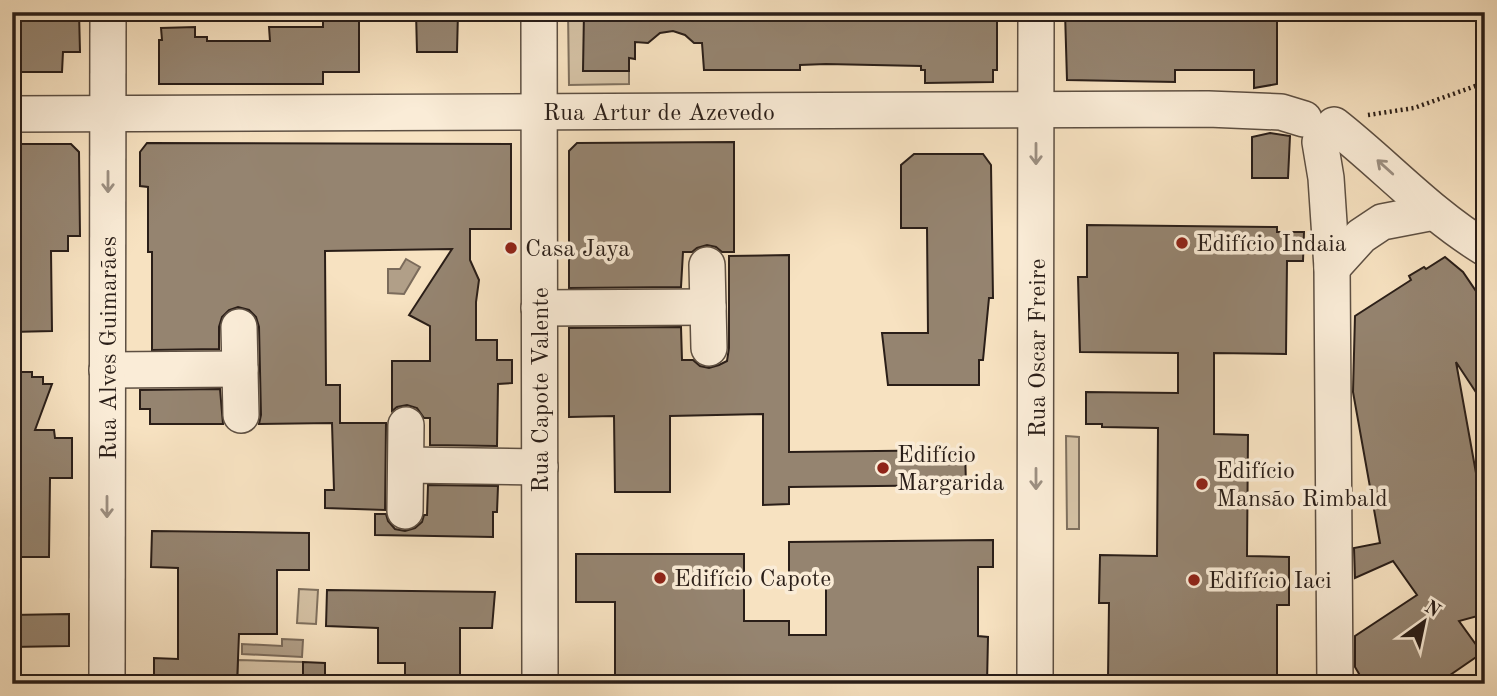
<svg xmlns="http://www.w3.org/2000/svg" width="1497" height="696" font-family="'Old Standard TT',serif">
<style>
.green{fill:#d4c1a4;stroke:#7f705e;stroke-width:2}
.water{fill:#b19f88;stroke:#7b6b5b;stroke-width:2}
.building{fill:#958470;stroke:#2a1e18;stroke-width:2}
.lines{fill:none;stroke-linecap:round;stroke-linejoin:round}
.minor-casing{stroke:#5d4f42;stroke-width:38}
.path{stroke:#2a1e18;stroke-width:4.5;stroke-dasharray:2 3.5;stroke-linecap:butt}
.minor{stroke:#faecd7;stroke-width:35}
.oneway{stroke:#9c8f81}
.poi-dot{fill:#8f2418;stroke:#faecd7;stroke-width:2.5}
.labels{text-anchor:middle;stroke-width:7;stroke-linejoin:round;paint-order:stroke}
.street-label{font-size:24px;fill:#2a1e18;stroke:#faecd7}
.poi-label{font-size:24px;fill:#2a1e18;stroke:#faecd7;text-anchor:start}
</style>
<rect width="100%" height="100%" fill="#f7e2c1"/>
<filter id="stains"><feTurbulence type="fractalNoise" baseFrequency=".00286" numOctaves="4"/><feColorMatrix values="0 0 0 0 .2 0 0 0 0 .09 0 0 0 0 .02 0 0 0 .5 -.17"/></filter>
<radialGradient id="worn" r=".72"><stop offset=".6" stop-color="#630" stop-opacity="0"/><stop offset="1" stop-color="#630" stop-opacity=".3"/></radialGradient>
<!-- green -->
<g class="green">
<path d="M 568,12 L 584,12 L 584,70 L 629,71 L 629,84 L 569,85 Z"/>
<path d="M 1066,436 L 1079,437 L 1079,529 L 1067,529 Z"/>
<path d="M 299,589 L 318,590 L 316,624 L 297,623 Z"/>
<path d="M 238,660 L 303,662 L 303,684 L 237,684 Z"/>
</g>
<!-- water -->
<g class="water">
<path d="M 406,259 L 420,267 L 404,294 L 388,293 L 388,269 L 400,269 Z"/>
<path d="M 282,639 L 303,640 L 302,657 L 242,654 L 242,644 L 282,646 Z"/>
</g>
<!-- building -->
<g class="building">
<path d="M 12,12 L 79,12 L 80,52 L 63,52 L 62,72 L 12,72 Z"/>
<path d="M 323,12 L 359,12 L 359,72 L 323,72 L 323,84 L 159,84 L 159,40 L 162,40 L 161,28 L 195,27 L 195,37 L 207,37 L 207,41 L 270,41 L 269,27 L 323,27 Z"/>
<path d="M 416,12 L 458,12 L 457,52 L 417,52 Z"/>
<path d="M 584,12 L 997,12 L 997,70 L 993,70 L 993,82 L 925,83 L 925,70 L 921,70 L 921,66 L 826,64 L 800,65 L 800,70 L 704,70 L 702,43 L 694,43 L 685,35 L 673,31 L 660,33 L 648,43 L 635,42 L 635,59 L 629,58 L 629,71 L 583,71 Z"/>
<path d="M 1065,12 L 1277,12 L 1277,84 L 1254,88 L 1254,70 L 1175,70 L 1175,82 L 1067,80 Z"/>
<path d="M 1270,133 L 1290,136 L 1288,178 L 1252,178 L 1252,137 Z"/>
<path d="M 734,142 L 734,252 L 722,252 L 716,247 L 707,245 L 697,248 L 692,252 L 683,252 L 681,287 L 569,288 L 569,151 L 577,143 Z"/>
<path d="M 147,143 L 511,144 L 511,229 L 470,229 L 470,260 L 479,280 L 476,302 L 476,340 L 497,340 L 497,360 L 512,360 L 512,383 L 498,384 L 497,446 L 430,445 L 430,418 L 424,418 L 417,408 L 407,405 L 397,407 L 392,411 L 392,361 L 430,361 L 430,326 L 409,315 L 452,249 L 325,251 L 326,385 L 340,385 L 340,423 L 386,423 L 385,510 L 325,508 L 325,490 L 334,490 L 332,423 L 259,424 L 261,415 L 259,327 L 256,317 L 249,310 L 238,307 L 229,310 L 222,317 L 219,327 L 219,349 L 152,350 L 152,252 L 148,252 L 148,187 L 140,186 L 140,152 Z"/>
<path d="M 12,144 L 71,144 L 79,152 L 80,236 L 68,236 L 68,251 L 51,251 L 52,331 L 12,332 L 14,228 L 12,228 Z"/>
<path d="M 914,154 L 983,154 L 991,165 L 993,298 L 989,298 L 983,360 L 979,360 L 979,385 L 888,385 L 882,333 L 928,333 L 927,228 L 901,228 L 901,165 Z"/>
<path d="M 1087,225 L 1277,227 L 1277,232 L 1304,232 L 1303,261 L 1287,261 L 1286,354 L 1214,353 L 1214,434 L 1248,435 L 1247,556 L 1289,557 L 1289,605 L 1277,605 L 1277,679 L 1108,678 L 1109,603 L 1099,603 L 1100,555 L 1157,556 L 1158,428 L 1102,427 L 1102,424 L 1086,424 L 1086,392 L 1178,393 L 1178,353 L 1080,352 L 1078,277 L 1087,277 Z"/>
<path d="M 789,255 L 789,452 L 965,450 L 966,485 L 789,487 L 789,504 L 763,505 L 763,414 L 670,416 L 670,492 L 615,492 L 614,416 L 569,417 L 569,328 L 681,327 L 682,360 L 693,360 L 700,366 L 709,368 L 719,365 L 727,361 L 729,348 L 729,256 Z"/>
<path d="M 1445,257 L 1463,272 L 1478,294 L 1485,289 L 1485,406 L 1456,362 L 1485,523 L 1485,544 L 1479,545 L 1485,571 L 1485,614 L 1459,621 L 1482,653 L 1437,684 L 1365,684 L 1355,667 L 1355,636 L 1417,595 L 1393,561 L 1355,578 L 1354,548 L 1380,543 L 1353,392 L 1355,316 L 1411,280 L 1409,276 L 1424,267 L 1426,269 Z"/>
<path d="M 12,372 L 32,372 L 32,377 L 43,377 L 43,384 L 52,384 L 35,430 L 54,430 L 55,438 L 72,438 L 72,478 L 50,478 L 49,557 L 12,557 Z"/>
<path d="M 220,389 L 223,424 L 150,424 L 150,409 L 140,409 L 140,390 Z"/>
<path d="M 428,485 L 498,486 L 497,512 L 493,512 L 493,537 L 375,535 L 375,514 L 386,514 L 388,521 L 395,529 L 405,531 L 415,528 L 422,522 L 424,515 L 427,515 Z"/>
<path d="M 152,531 L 309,533 L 309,570 L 277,570 L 277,634 L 239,634 L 237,684 L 154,684 L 154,658 L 178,659 L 178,568 L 151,567 Z"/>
<path d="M 993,540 L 993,567 L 978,567 L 978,636 L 988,637 L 987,684 L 615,684 L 615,602 L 576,602 L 576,554 L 744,554 L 744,621 L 789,621 L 789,635 L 826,635 L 826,578 L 789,579 L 789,542 Z"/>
<path d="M 327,590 L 495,592 L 492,628 L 460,628 L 460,684 L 405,684 L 405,663 L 378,663 L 378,628 L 326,626 Z"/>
<path d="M 69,614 L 69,646 L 12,647 L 12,615 Z"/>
<path d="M 303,662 L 325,663 L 325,684 L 303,684 Z"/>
</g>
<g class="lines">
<!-- minor casing -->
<g class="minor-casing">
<g id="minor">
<path d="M 539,12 L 540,684"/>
<path d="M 12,114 L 1208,109 L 1281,112 L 1304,119"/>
<path d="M 1334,125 C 1385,165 1429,214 1485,248"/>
<path d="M 1320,142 L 1326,178 L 1332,268 L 1335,684"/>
<path d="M 707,265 L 709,348"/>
<path d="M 1332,268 L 1361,236 L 1382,222 L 1434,212"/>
<path d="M 539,308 L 708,307"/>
<path d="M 239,327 L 241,415"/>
<path d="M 107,370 L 240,369"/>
<path d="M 406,465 L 540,467"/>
<path d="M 405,511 L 406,425"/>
<path d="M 107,684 L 108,12"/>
<path d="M 1035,684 L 1036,12"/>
</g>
</g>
<!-- path -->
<path class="path" d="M 1368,115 L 1414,108 L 1481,84 L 1485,77"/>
<!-- minor -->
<use href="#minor" class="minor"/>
</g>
<!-- one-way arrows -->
<defs><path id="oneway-shaft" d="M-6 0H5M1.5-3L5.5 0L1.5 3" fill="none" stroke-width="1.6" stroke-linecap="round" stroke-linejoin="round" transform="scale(1.75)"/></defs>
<g class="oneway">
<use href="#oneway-shaft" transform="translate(1036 154) rotate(90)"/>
<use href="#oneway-shaft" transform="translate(1385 167) rotate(-138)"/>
<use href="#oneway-shaft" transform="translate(108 182) rotate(90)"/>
<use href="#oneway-shaft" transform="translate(1036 479) rotate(90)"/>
<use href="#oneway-shaft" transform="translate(107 507) rotate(90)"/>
</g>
<!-- markers -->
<g class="poi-dot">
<circle cx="1182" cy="243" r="7"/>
<circle cx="511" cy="248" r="7"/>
<circle cx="883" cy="468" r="7"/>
<circle cx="1202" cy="484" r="7"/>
<circle cx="660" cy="578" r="7"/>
<circle cx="1194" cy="580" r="7"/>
</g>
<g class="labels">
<!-- street labels -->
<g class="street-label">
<text x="659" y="120">Rua Artur de Azevedo</text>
<text transform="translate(108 348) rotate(-90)" y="8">Rua Alves Guimarães</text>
<text transform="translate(1037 348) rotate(-90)" y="8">Rua Oscar Freire</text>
<text transform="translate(540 390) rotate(-90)" y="8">Rua Capote Valente</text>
</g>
<!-- poi labels -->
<g class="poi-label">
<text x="1196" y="251">Edifício Indaia</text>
<text x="525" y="256">Casa Jaya</text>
<text x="897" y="462">Edifício<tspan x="897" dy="28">Margarida</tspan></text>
<text x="1216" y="478">Edifício<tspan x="1216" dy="28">Mansão Rimbald</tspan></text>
<text x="674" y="586">Edifício Capote</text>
<text x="1208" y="588">Edifício Iaci</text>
</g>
</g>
<!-- margin -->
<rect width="1497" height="696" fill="none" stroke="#f7e2c1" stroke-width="42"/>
<rect x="14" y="14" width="1469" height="668" fill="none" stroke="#2a1e18" stroke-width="3.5"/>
<rect x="21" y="21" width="1455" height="654" fill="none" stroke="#2a1e18" stroke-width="2"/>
<!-- north arrow -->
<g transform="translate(1424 622) rotate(33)" stroke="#faecd7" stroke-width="5" paint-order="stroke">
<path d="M0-5L12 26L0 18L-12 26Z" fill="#2a1e18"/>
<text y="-10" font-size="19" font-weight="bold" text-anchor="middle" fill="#2a1e18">N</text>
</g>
<rect width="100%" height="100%" filter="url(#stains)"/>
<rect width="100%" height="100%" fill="url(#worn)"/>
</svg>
